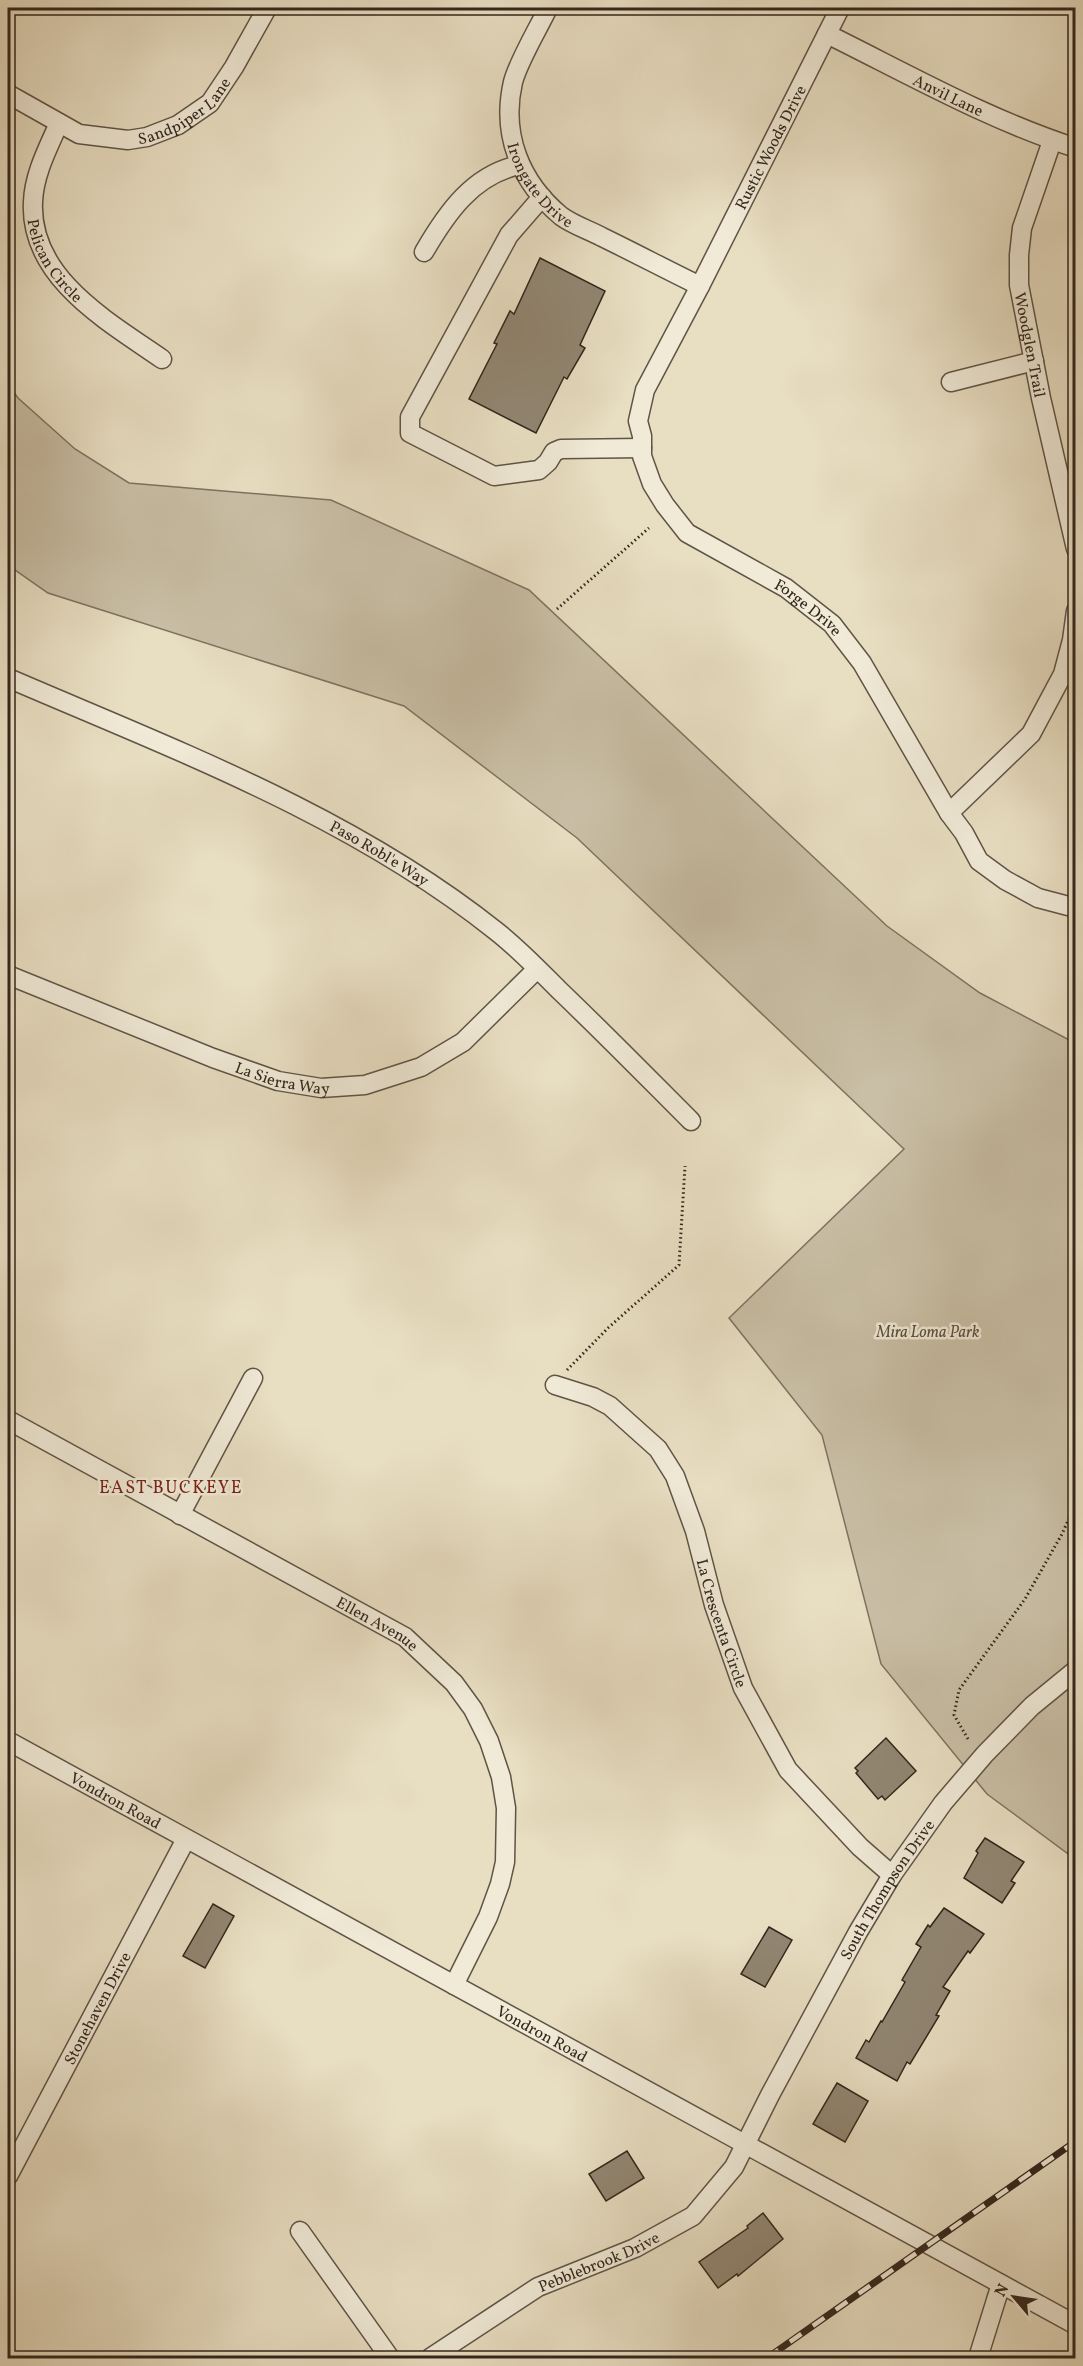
<svg xmlns="http://www.w3.org/2000/svg" width="1083" height="2366" font-family="Vollkorn,serif">
<style>
.green{fill:#c9bfa6;stroke:#7e7261;stroke-width:1.5}
.building{fill:#918672;stroke:#33261c;stroke-width:1.5}
.lines{fill:none;stroke-linecap:round;stroke-linejoin:round}
.minor-casing{stroke:#605446;stroke-width:21}
.path{stroke:#33261c;stroke-width:3;stroke-dasharray:1.5 3;stroke-linecap:butt}
.minor{stroke:#f0ead7;stroke-width:18}
.rail-casing{stroke:#33261c;stroke-width:7}
.rail{stroke:#f0ead7;stroke-width:4.5;stroke-dasharray:14;stroke-linecap:butt}
.labels{text-anchor:middle;stroke-width:5;stroke-linejoin:round;paint-order:stroke}
.street-label{font-size:16px;fill:#33261c;stroke:#f0ead7}
.park-label{font-size:16px;font-style:italic;fill:#584c3e;stroke:#f0ead7}
.neighbourhood-label{font-size:18px;letter-spacing:1.5px;fill:#7a1f14;stroke:#f0ead7}
</style>
<rect width="100%" height="100%" fill="#e8dec2"/>
<filter id="stains"><feTurbulence type="fractalNoise" baseFrequency=".00333" numOctaves="4"/><feColorMatrix values="0 0 0 0 .2 0 0 0 0 .09 0 0 0 0 .02 0 0 0 .5 -.17"/></filter>
<radialGradient id="worn" r=".72"><stop offset=".6" stop-color="#630" stop-opacity="0"/><stop offset="1" stop-color="#630" stop-opacity=".3"/></radialGradient>
<!-- green -->
<path class="green" d="M 8,384 L 18,398 L 75,449 L 129,483 L 331,500 L 529,590 L 887,926 L 980,993 L 1075,1043 L 1075,1859 L 987,1794 L 881,1664 L 822,1435 L 729,1318 L 904,1149 L 577,838 L 404,706 L 48,593 L 8,565 Z"/>
<!-- building -->
<g class="building">
<path d="M 540,258 L 605,291 L 580,345 L 585,348 L 567,379 L 564,377 L 536,433 L 469,399 L 497,344 L 494,343 L 510,311 L 514,314 Z"/>
<path d="M 886,1738 L 916,1771 L 885,1800 L 882,1796 L 878,1799 L 856,1773 L 858,1771 L 855,1768 Z"/>
<path d="M 985,1838 L 1024,1862 L 1011,1881 L 1015,1883 L 1002,1903 L 964,1878 L 978,1853 L 976,1851 Z"/>
<path d="M 213,1904 L 234,1916 L 205,1968 L 183,1956 Z"/>
<path d="M 944,1908 L 984,1934 L 970,1953 L 968,1951 L 943,1987 L 950,1991 L 936,2015 L 939,2016 L 910,2064 L 907,2062 L 897,2081 L 856,2058 L 866,2040 L 869,2042 L 881,2021 L 882,2022 L 905,1982 L 902,1980 L 921,1947 L 916,1944 L 928,1925 L 930,1927 Z"/>
<path d="M 769,1927 L 792,1940 L 765,1987 L 741,1974 Z"/>
<path d="M 837,2083 L 868,2101 L 845,2142 L 813,2124 Z"/>
<path d="M 627,2151 L 644,2178 L 606,2201 L 589,2174 Z"/>
<path d="M 763,2213 L 783,2239 L 738,2276 L 737,2274 L 718,2288 L 699,2262 L 748,2228 L 747,2226 Z"/>
</g>
<g class="lines">
<!-- minor casing -->
<g class="minor-casing">
<g id="minor">
<path id="s1" d="M 548,8 C 538,29 519,60 513,82 C 501,134 520,182 561,216 C 573,225 589,230 602,237 C 635,253 667,270 700,286"/>
<path id="s2" d="M 840,8 L 700,286 L 645,390 L 638,421 L 642,436 L 642,456 L 652,484 L 665,505 L 687,533 L 786,588 L 832,624 L 862,663 L 949,813 L 964,833 L 979,861 L 1005,880 L 1038,898 L 1076,908"/>
<path id="s3" d="M 827,34 C 908,74 989,120 1076,148"/>
<path id="s4" d="M 8,94 L 79,134 L 128,140 L 147,137 L 178,125 L 210,103 L 234,67 L 267,8"/>
<path id="s5" d="M 59,123 C 48,148 34,174 33,202 C 29,278 109,322 162,359"/>
<path id="s6" d="M 1052,141 L 1022,228 L 1019,255 L 1019,285 L 1041,398 L 1076,549"/>
<path d="M 542,197 L 509,235 L 410,417 L 410,433 L 494,476 L 539,470 L 548,462 L 554,452 L 561,449 L 642,448"/>
<path d="M 424,252 C 446,214 473,174 520,165"/>
<path d="M 951,382 L 1034,361"/>
<path id="s7" d="M 8,678 C 175,750 352,816 496,931 C 519,949 539,970 559,990 C 604,1033 647,1077 691,1121"/>
<path d="M 949,813 L 1031,734 L 1063,674 L 1072,640 L 1076,611"/>
<path id="s8" d="M 8,975 L 213,1058 L 278,1081 L 321,1088 L 365,1085 L 421,1067 L 463,1042 L 537,969"/>
<path id="s9" d="M 555,1385 L 593,1397 L 610,1406 L 658,1449 L 675,1476 L 695,1531 L 714,1605 L 743,1688 L 788,1770 L 860,1847 L 892,1875"/>
<path id="s10" d="M 8,1420 L 405,1637 L 454,1683 L 473,1709 L 489,1741 L 501,1777 L 506,1808 L 505,1862 L 500,1884 L 488,1917 L 454,1985"/>
<path d="M 180,1515 L 253,1378"/>
<path id="s11" d="M 8,1741 L 1076,2325"/>
<path id="s12" d="M 8,2176 L 186,1839"/>
<path d="M 300,2231 L 390,2358"/>
<path id="s13" d="M 430,2358 L 538,2287 L 635,2248 L 693,2216 L 734,2167 L 770,2095 L 858,1932 L 892,1875 L 943,1803 L 985,1754 L 1032,1706 L 1076,1670"/>
<path d="M 978,2358 L 1001,2284"/>
</g>
</g>
<!-- path -->
<g class="path">
<path d="M 557,609 L 649,528"/>
<path d="M 567,1370 L 608,1328 L 679,1265 L 685,1166"/>
<path d="M 968,1739 L 954,1715 L 959,1690 L 1025,1599 L 1062,1534 L 1076,1503"/>
</g>
<!-- minor -->
<use href="#minor" class="minor"/>
<!-- rail casing -->
<g class="rail-casing">
<path id="rail" d="M 767,2358 L 1076,2141"/>
</g>
<!-- rail -->
<use href="#rail" class="rail"/>
</g>
<g class="labels">
<!-- street labels -->
<g class="street-label">
<text dy="6" stroke="none"><textPath href="#s3" startOffset="136">Anvil Lane</textPath></text>
<text dy="6" stroke="none"><textPath href="#s4" startOffset="196">Sandpiper Lane</textPath></text>
<text transform="translate(770 147) rotate(-63)" y="6">Rustic Woods Drive</text>
<text dy="6" stroke="none"><textPath href="#s1" startOffset="194">Irongate Drive</textPath></text>
<text dy="6" stroke="none"><textPath href="#s5" startOffset="148">Pelican Circle</textPath></text>
<text dy="6" stroke="none"><textPath href="#s6" startOffset="210">Woodglen Trail</textPath></text>
<text dy="6" stroke="none"><textPath href="#s2" startOffset="729">Forge Drive</textPath></text>
<text dy="6" stroke="none"><textPath href="#s7" startOffset="411">Paso Robl'e Way</textPath></text>
<text dy="6" stroke="none"><textPath href="#s8" startOffset="294">La Sierra Way</textPath></text>
<text dy="6" stroke="none"><textPath href="#s9" startOffset="310">La Crescenta Circle</textPath></text>
<text dy="6" stroke="none"><textPath href="#s10" startOffset="422">Ellen Avenue</textPath></text>
<text dy="6" stroke="none"><textPath href="#s11" startOffset="123">Vondron Road</textPath></text>
<text dy="6" stroke="none"><textPath href="#s13" startOffset="681">South Thompson Drive</textPath></text>
<text dy="6" stroke="none"><textPath href="#s12" startOffset="190">Stonehaven Drive</textPath></text>
<text dy="6" stroke="none"><textPath href="#s11" startOffset="609">Vondron Road</textPath></text>
<text dy="6" stroke="none"><textPath href="#s13" startOffset="195">Pebblebrook Drive</textPath></text>
</g>
<!-- park labels -->
<g class="park-label">
<text x="928" y="1337">Mira Loma Park</text>
</g>
<!-- neighbourhood labels -->
<g class="neighbourhood-label">
<text x="171" y="1493">EAST BUCKEYE</text>
</g>
</g>
<!-- margin -->
<rect width="1083" height="2366" fill="none" stroke="#e8dec2" stroke-width="30"/>
<rect x="9" y="9" width="1065" height="2348" fill="none" stroke="#33261c" stroke-width="3"/>
<rect x="15" y="15" width="1053" height="2336" fill="none" stroke="#33261c" stroke-width="1.5"/>
<!-- north arrow -->
<g transform="translate(1014 2297) rotate(299)" stroke="#f0ead7" stroke-width="4.5" paint-order="stroke">
<path d="M0-4.5L10 22L0 15L-10 22Z" fill="#33261c"/>
<text y="-9" font-size="16" font-weight="bold" text-anchor="middle" fill="#33261c">N</text>
</g>
<rect width="100%" height="100%" filter="url(#stains)"/>
<rect width="100%" height="100%" fill="url(#worn)"/>
</svg>
